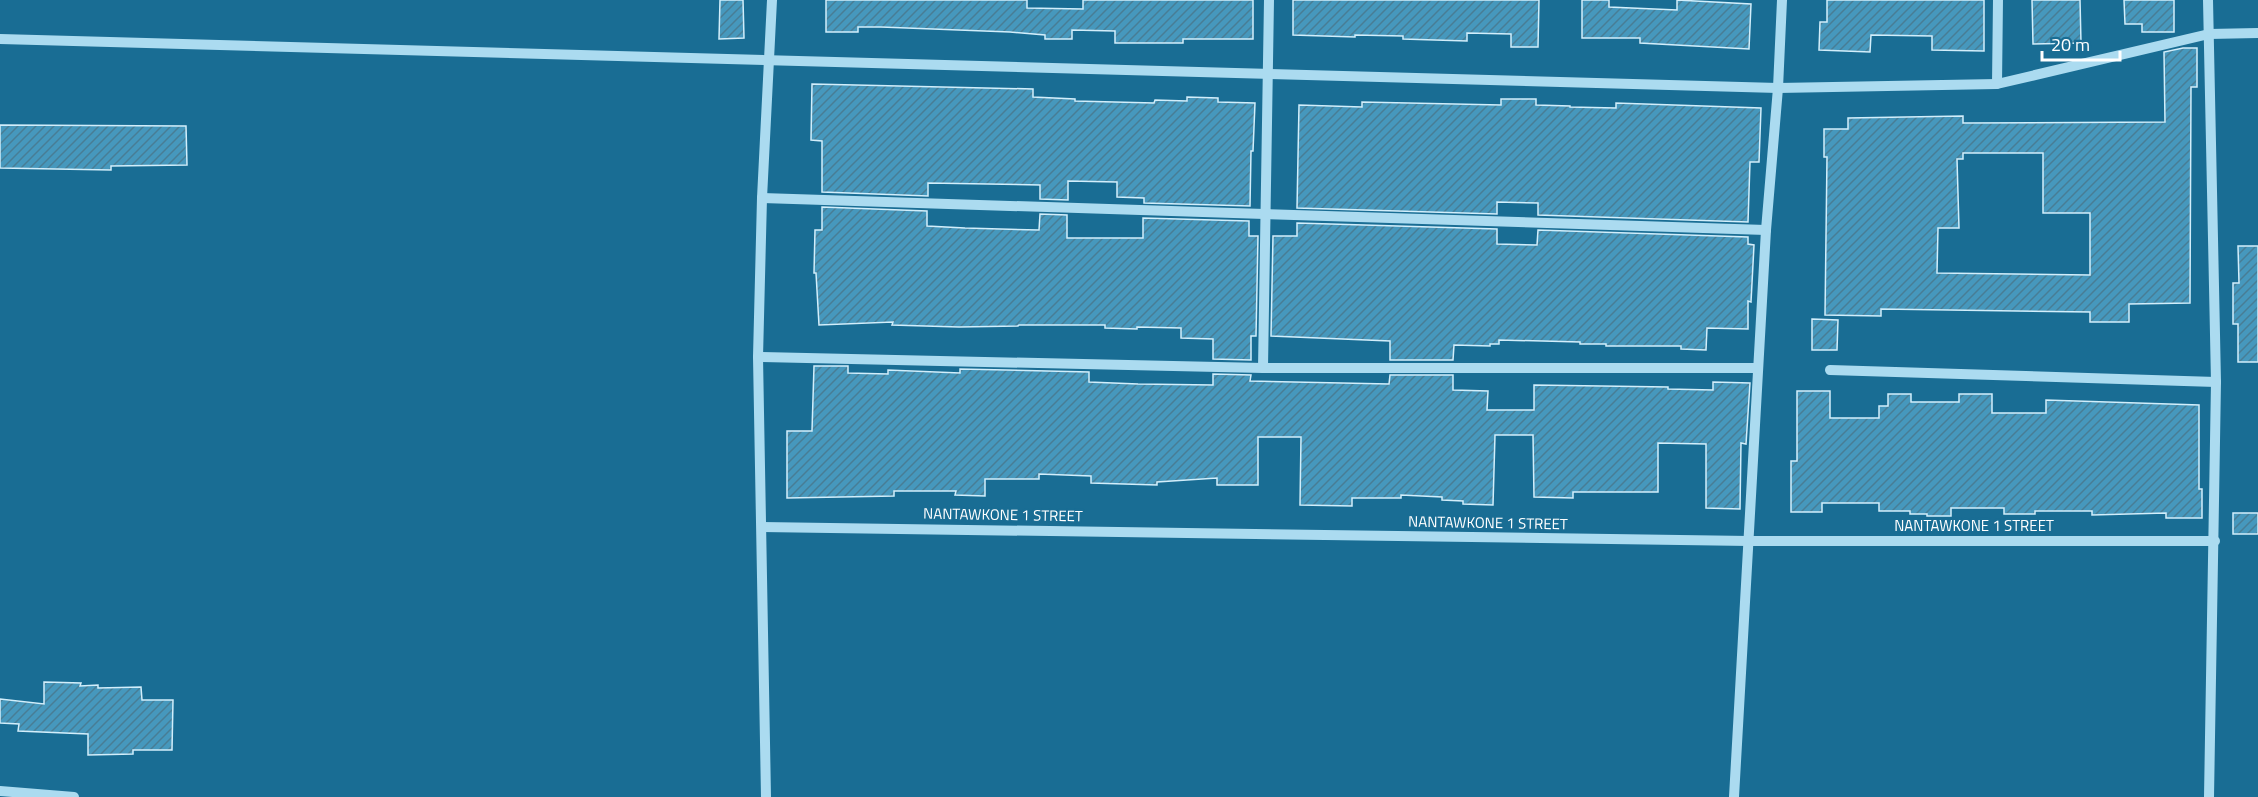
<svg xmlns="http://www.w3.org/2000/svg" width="2258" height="797" font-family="'Titillium Web',sans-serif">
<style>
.building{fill:url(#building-hatch);stroke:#d2eefb;stroke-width:1.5;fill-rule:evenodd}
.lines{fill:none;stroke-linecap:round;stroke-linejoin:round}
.minor{stroke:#abdbf0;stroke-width:10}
.labels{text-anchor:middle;stroke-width:4.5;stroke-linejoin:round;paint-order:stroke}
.street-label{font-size:15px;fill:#fff;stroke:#196d94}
</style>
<defs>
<pattern id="building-hatch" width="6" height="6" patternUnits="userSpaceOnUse" patternTransform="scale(1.5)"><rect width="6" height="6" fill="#4698bd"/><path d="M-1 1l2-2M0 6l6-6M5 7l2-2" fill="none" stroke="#487d95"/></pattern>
</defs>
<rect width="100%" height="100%" fill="#196d94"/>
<!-- building -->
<g class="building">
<path d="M 720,0 L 743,0 L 744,38 L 719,39 Z"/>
<path d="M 826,0 L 1027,0 L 1027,8 L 1083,9 L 1083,0 L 1253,0 L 1253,39 L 1183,39 L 1183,43 L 1115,43 L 1115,31 L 1072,30 L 1072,39 L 1045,39 L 1045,35 L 1010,32 L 881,27 L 858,27 L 858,32 L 826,32 Z"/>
<path d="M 1293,0 L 1539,0 L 1538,47 L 1511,47 L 1511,34 L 1467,33 L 1467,41 L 1403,39 L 1403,36 L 1355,35 L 1355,37 L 1293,35 Z"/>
<path d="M 1582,0 L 1609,0 L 1609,7 L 1677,10 L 1677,0 L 1751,4 L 1749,49 L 1640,43 L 1640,38 L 1582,38 Z"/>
<path d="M 1827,0 L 1984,0 L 1984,51 L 1932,50 L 1932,36 L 1871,35 L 1870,52 L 1819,50 L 1820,22 L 1827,22 Z"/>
<path d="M 2032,0 L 2080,0 L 2081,43 L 2033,44 Z"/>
<path d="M 2124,0 L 2174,0 L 2174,32 L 2142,32 L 2142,24 L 2125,24 Z"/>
<path d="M 2183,48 L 2197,48 L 2197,87 L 2191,87 L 2190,303 L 2129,304 L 2129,322 L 2090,322 L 2090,312 L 1881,309 L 1881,316 L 1825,315 L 1827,157 L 1824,157 L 1824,129 L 1848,129 L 1848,118 L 1963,116 L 1963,123 L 2165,122 L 2164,52 ZM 1963,153 L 2043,153 L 2043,213 L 2090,213 L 2090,275 L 1937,273 L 1938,228 L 1959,228 L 1957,159 L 1963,159 Z"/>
<path d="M 812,84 L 1033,89 L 1033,97 L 1075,99 L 1075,101 L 1154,103 L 1155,100 L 1187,101 L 1187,97 L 1218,98 L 1218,102 L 1255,103 L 1253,151 L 1251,151 L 1250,206 L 1144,203 L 1144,198 L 1117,197 L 1117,182 L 1068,181 L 1068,200 L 1040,199 L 1040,185 L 928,183 L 928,196 L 822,192 L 822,141 L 811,140 Z"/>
<path d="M 1501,99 L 1536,99 L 1536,105 L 1570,106 L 1570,107 L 1616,108 L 1616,103 L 1761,108 L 1759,162 L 1750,162 L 1748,222 L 1538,215 L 1538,203 L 1497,202 L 1497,214 L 1297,208 L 1299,105 L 1362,107 L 1362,102 L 1501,105 Z"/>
<path d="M 0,125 L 186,126 L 187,165 L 111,166 L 111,170 L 0,168 Z"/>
<path d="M 822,207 L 927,211 L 927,226 L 965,228 L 1039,230 L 1040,214 L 1067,215 L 1067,238 L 1143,238 L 1143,218 L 1249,221 L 1249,236 L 1258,236 L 1256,336 L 1251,336 L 1251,360 L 1213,359 L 1213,339 L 1181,338 L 1181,328 L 1137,327 L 1137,329 L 1105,328 L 1105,325 L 1019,325 L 1018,326 L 959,327 L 892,325 L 893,322 L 819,325 L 816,273 L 814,273 L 815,230 L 822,230 Z"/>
<path d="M 1297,223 L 1497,229 L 1497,244 L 1537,245 L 1538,230 L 1748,237 L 1748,244 L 1754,245 L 1751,302 L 1748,301 L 1748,329 L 1707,328 L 1706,350 L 1681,349 L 1681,346 L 1606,346 L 1606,344 L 1580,344 L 1580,342 L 1499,340 L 1499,344 L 1490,344 L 1490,346 L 1454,345 L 1453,360 L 1390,360 L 1390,341 L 1271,336 L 1273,236 L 1297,236 Z"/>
<path d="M 2238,246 L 2258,246 L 2258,362 L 2238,362 L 2238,324 L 2233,324 L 2233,283 L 2239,283 Z"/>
<path d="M 1812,319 L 1838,320 L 1837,350 L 1812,350 Z"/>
<path d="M 814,366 L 848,366 L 848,373 L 888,374 L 888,370 L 960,373 L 960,369 L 1089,372 L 1089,382 L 1138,384 L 1213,385 L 1213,374 L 1251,375 L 1250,381 L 1389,384 L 1390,375 L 1453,375 L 1453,390 L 1488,391 L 1487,410 L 1534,410 L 1534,385 L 1668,387 L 1668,389 L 1713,390 L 1713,382 L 1750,383 L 1746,444 L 1741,443 L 1740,509 L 1706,508 L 1706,444 L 1658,443 L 1658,492 L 1573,492 L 1573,498 L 1534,497 L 1533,435 L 1495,435 L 1493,505 L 1463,504 L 1463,501 L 1442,500 L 1442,497 L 1401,495 L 1401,498 L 1352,498 L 1352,506 L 1300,505 L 1301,437 L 1258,437 L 1258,485 L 1217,485 L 1217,478 L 1157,482 L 1157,485 L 1091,483 L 1091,476 L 1039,474 L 1039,479 L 985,479 L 985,496 L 955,495 L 956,491 L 894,491 L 894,496 L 787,498 L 787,431 L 812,431 Z"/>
<path d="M 1797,391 L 1830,391 L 1830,418 L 1879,418 L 1879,406 L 1888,406 L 1888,394 L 1911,394 L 1911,402 L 1959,402 L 1959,394 L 1992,394 L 1992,413 L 2046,413 L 2046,400 L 2199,405 L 2199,489 L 2202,489 L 2202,518 L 2166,518 L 2166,513 L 2092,515 L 2092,511 L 2035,511 L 2035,514 L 2004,514 L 2004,508 L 1951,508 L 1951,516 L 1927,516 L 1927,514 L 1910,514 L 1910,511 L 1879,511 L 1879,503 L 1822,503 L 1822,512 L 1791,512 L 1791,461 L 1797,461 Z"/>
<rect x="2233" y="513" width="25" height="21"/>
<path d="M 44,682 L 81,683 L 80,686 L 98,685 L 98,688 L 141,687 L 142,700 L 173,700 L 172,750 L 133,750 L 133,754 L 88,755 L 88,734 L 18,731 L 19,724 L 0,723 L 0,699 L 44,704 Z"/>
</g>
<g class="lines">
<!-- minor -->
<g class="minor">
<path d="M 2208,0 L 2216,382 L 2209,797"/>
<path d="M 0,39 L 1778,88 L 1997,84 L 2209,34 L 2258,33"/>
<path d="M 1997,84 L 1998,0"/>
<path d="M 762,198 L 1766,230"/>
<path d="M 758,357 L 1263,368 L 1758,368"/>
<path d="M 1263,368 L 1269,0"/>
<path d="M 1830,370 L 2216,382"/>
<path d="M 762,527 L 1749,541 L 2215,541"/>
<path d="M 0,791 L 74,797"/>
<path d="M 766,797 L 758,357 L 762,198 L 772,0"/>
<path d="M 1734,797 L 1766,230 L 1778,88 L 1782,0"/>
</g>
</g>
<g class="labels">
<!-- street labels -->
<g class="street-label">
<text transform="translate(1003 515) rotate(1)" y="5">NANTAWKONE 1 STREET</text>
<text transform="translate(1488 523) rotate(1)" y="5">NANTAWKONE 1 STREET</text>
<text x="1974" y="531">NANTAWKONE 1 STREET</text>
</g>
</g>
<!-- scale -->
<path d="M2042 51v9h78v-9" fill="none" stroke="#ffffff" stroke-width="3"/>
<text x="2051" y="51" font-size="18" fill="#ffffff" stroke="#196d94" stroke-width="4.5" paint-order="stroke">20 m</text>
</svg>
